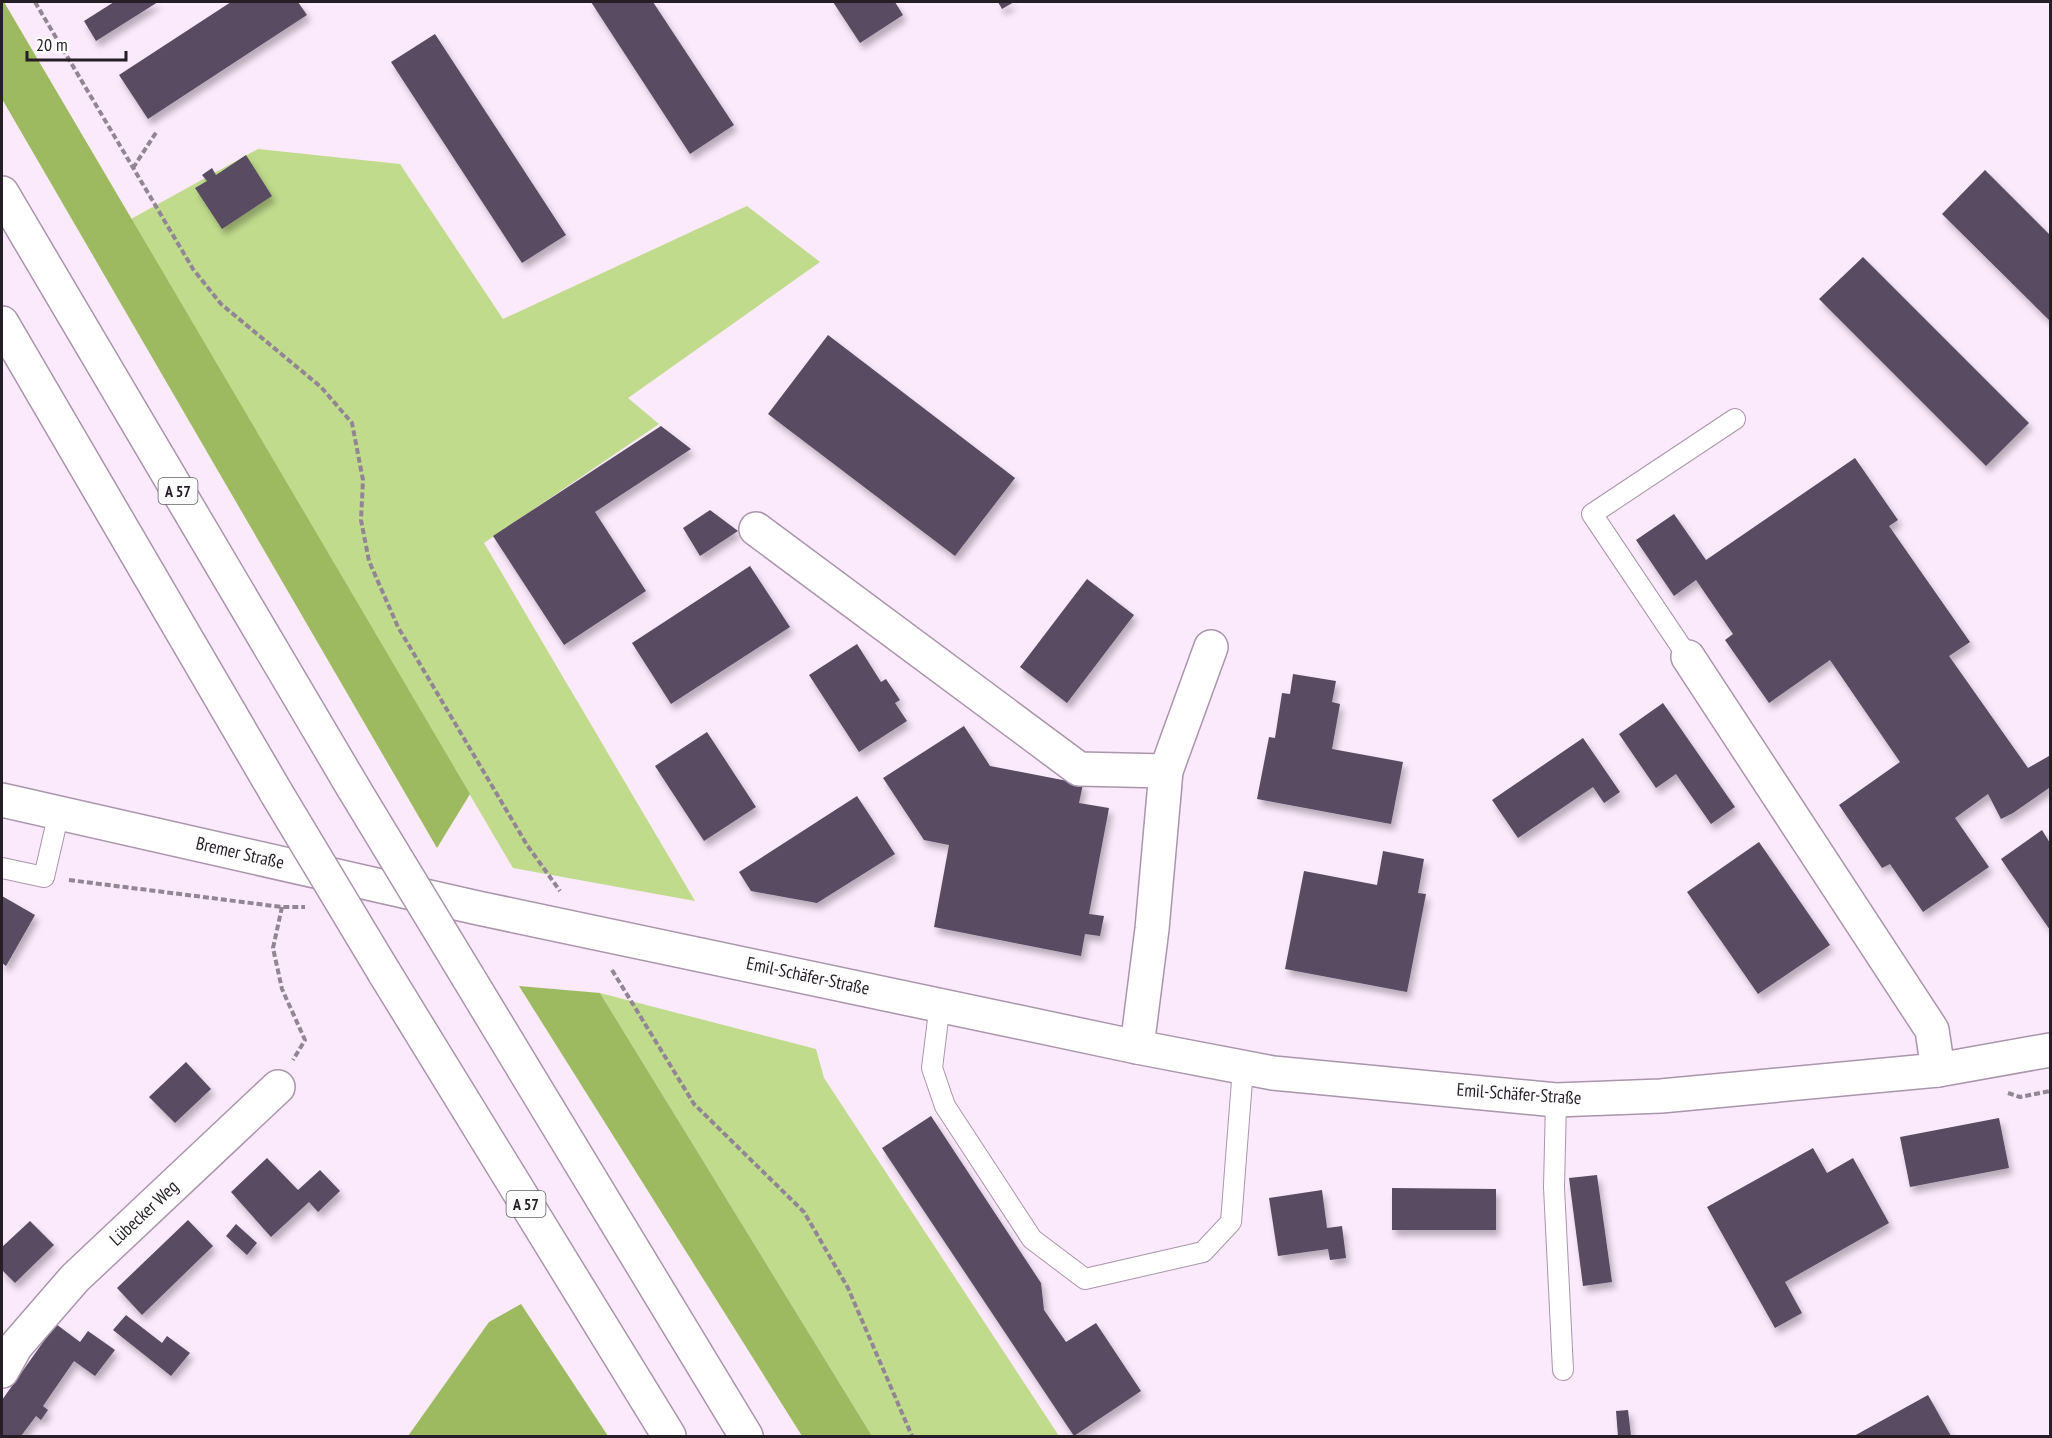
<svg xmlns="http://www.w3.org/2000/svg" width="2052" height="1438" font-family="'PT Sans Narrow',sans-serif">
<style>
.green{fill:#c0db8c}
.forest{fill:#9dba61}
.building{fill:#594b62;filter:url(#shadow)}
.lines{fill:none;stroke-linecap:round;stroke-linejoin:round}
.lane-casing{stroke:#aa95ac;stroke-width:22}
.street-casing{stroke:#aa95ac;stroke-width:36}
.highway-casing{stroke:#aa95ac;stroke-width:36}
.path{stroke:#938694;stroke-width:4;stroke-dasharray:6 3;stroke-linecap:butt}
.lane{stroke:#fff;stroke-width:20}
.street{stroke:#fff;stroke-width:33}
.highway{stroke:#fff;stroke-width:33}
.highway-bridge-casing{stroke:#aa95ac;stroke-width:36;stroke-linecap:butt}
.highway-bridge{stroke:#fff;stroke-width:33}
.labels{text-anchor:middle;stroke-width:6;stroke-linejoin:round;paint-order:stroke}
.shield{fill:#fdfdfd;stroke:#666167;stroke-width:1.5}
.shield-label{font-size:16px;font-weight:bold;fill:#261e27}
.street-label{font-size:18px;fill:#261e27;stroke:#fdfdfd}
</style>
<defs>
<filter id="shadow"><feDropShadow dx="3.5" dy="6" stdDeviation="3" flood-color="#0004"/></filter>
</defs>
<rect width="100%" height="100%" fill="#fbe9fc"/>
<!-- green -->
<g class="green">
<path d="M 258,149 L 400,164 L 503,319 L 747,206 L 820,262 L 628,398 L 659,424 L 484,543 L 695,901 L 513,868 L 131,219 Z"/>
<path d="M 600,993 L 816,1049 L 824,1078 L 1059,1436 L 872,1436 Z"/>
</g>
<!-- forest -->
<g class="forest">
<path d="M 2,2 L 4,2 L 470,794 L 437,848 L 2,99 Z"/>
<path d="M 519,986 L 600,993 L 872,1436 L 802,1436 Z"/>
<path d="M 521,1304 L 608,1436 L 408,1436 L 489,1322 Z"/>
</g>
<!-- building -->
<g class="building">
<path d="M 114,2 L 158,2 L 96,41 L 84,21 Z"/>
<path d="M 231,2 L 298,2 L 307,15 L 148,119 L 119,75 Z"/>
<path d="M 591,2 L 653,2 L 734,125 L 690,154 Z"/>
<path d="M 833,2 L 895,2 L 903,15 L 860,43 Z"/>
<path d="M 998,2 L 1014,2 L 1002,9 Z"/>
<path d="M 435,34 L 566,235 L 522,263 L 391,62 Z"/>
<path d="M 246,155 L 272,196 L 222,229 L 195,188 L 207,181 L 202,175 L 212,168 L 216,175 Z"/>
<path d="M 1985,170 L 2050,235 L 2050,321 L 1942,214 Z"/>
<path d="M 1863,257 L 2029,423 L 1986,466 L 1819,299 Z"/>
<path d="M 828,335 L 1015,478 L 955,556 L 768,414 Z"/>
<path d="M 661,426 L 691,449 L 595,512 L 646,591 L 564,645 L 493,536 Z"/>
<path d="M 1855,458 L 1898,520 L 1889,526 L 1970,642 L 1949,656 L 2028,768 L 2049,756 L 2050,759 L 2049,788 L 2013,813 L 2001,819 L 1988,794 L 1955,818 L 1989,867 L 1923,912 L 1890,864 L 1882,868 L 1839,805 L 1900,762 L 1830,660 L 1769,703 L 1725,640 L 1733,634 L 1696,580 L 1674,596 L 1636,540 L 1674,514 L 1706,560 Z"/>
<path d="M 710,510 L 738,531 L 700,556 L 683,528 Z"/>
<path d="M 750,566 L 790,627 L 671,704 L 632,643 Z"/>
<path d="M 1087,579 L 1134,615 L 1067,703 L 1020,667 Z"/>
<path d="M 857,644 L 881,682 L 886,679 L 900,700 L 895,703 L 907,721 L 859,752 L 809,675 Z"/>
<path d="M 1293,674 L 1336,681 L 1332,702 L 1340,704 L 1332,749 L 1403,762 L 1391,824 L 1257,799 L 1269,737 L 1275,738 L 1282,693 L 1290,694 Z"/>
<path d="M 1663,703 L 1735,807 L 1711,824 L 1676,774 L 1656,788 L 1619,734 Z"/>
<path d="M 964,726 L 990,766 L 1083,784 L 1079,803 L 1109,808 L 1089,914 L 1104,916 L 1100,936 L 1085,934 L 1081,956 L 934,927 L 949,845 L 924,840 L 883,778 Z"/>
<path d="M 707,732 L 756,807 L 704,841 L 655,766 Z"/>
<path d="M 1583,738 L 1620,792 L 1604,803 L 1593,787 L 1518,838 L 1492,800 Z"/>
<path d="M 857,796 L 895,854 L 817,903 L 751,891 L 739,872 Z"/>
<path d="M 2042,830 L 2050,843 L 2050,930 L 2001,859 Z"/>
<path d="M 1759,842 L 1830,945 L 1758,994 L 1687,892 Z"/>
<path d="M 1383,851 L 1424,859 L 1418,893 L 1426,894 L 1407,992 L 1285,969 L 1304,871 L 1377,885 Z"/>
<path d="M 2,896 L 35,915 L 6,966 L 2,963 Z"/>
<path d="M 186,1062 L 211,1089 L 175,1123 L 149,1097 Z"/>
<path d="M 931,1116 L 1041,1283 L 1044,1310 L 1066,1342 L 1096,1323 L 1141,1391 L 1074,1436 L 882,1148 Z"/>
<path d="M 1999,1118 L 2009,1168 L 1910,1187 L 1900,1137 Z"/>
<path d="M 1813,1148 L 1827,1173 L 1853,1158 L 1889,1223 L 1785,1282 L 1802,1313 L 1775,1328 L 1707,1207 Z"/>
<path d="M 267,1158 L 298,1190 L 320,1170 L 340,1191 L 318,1212 L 309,1202 L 271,1237 L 231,1192 Z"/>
<path d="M 1597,1175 L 1612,1282 L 1583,1286 L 1569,1178 Z"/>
<path d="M 1392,1188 L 1496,1189 L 1496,1230 L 1392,1230 Z"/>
<path d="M 1322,1190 L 1327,1228 L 1342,1226 L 1346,1258 L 1330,1260 L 1328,1249 L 1278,1256 L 1269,1198 Z"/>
<path d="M 188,1220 L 213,1246 L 142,1315 L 117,1288 Z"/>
<path d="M 30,1221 L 54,1245 L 15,1283 L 2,1270 L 2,1247 Z"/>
<path d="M 236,1224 L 257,1243 L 247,1255 L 226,1236 Z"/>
<path d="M 126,1315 L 162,1343 L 167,1336 L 190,1353 L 171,1376 L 113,1330 Z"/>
<path d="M 56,1324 L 80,1342 L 88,1331 L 115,1350 L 95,1376 L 74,1361 L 43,1406 L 48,1410 L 41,1420 L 36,1416 L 21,1436 L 2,1436 L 2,1400 Z"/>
<path d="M 1928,1395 L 1951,1436 L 1854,1436 Z"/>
<path d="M 1628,1410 L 1631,1436 L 1618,1436 L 1616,1411 Z"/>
</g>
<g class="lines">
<!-- lane casing -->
<g class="lane-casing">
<g id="lane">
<path d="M 1688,657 L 1592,514 L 1735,419"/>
<path d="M 2,868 L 44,877 L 59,812"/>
<path d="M 940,1003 L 932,1068 L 945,1106 L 1032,1239 L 1085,1279 L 1203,1252 L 1231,1222 L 1243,1068"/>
<path d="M 1556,1100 L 1554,1187 L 1563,1370"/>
</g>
</g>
<!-- street casing -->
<g class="street-casing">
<g id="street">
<path d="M 756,529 L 1079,769 L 1166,771"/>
<path d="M 1688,657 L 1932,1030 L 1938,1070"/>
<path d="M 2,800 L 478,908 L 1137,1047 L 1273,1073 L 1556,1100 L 1661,1096 L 1938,1070 L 2050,1050"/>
<path d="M 1137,1047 L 1152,929 L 1166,771 L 1211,647"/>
<path d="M 2,1371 L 16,1346 L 75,1278 L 278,1087"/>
</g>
</g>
<!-- highway casing -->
<g class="highway-casing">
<g id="highway">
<path d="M 2,193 L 354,789"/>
<path d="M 2,323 L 277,794"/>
<path d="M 384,972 L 669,1436"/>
<path d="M 468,977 L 746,1436"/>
</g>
</g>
<!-- path -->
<g class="path">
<path d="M 35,2 L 193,269 L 221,304 L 321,387 L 352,423 L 363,480 L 361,520 L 369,561 L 398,627 L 527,845 L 560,891"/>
<path d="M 133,168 L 157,131"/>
<path d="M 69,880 L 282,907 L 305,907"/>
<path d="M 282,907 L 273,948 L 282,989 L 305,1040 L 293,1060"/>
<path d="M 612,970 L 694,1104 L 804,1212 L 848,1288 L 912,1436"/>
<path d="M 2008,1093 L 2020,1097 L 2050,1091"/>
</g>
<!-- lane -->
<use href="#lane" class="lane"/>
<!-- street -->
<use href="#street" class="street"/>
<!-- highway -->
<use href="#highway" class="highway"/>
<!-- highway-bridge casing -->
<g class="highway-bridge-casing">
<g id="highway-bridge">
<path d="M 354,789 L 468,977"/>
<path d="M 277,794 L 384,972"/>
</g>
</g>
<!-- highway-bridge -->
<use href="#highway-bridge" class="highway-bridge"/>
</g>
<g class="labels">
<!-- shield labels -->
<g class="shield">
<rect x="158.5" y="478" width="39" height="26" rx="4.5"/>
<rect x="506.5" y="1191" width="39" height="26" rx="4.5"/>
</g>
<g class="shield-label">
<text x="178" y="497">A 57</text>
<text x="526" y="1210">A 57</text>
</g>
<!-- street labels -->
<g class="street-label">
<text transform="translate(240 853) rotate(13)" y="6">Bremer Straße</text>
<text transform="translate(808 976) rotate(12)" y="6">Emil-Schäfer-Straße</text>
<text transform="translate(1519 1094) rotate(4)" y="6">Emil-Schäfer-Straße</text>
<text transform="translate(144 1213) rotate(-43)" y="6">Lübecker Weg</text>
</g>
</g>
<!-- border -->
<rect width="2052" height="1438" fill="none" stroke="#261e27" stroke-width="6"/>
<!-- scale -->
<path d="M27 51v9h99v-9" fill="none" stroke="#261e27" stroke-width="3"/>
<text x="36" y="51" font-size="18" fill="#261e27" stroke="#fdfdfd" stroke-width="4.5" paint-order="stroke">20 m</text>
</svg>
